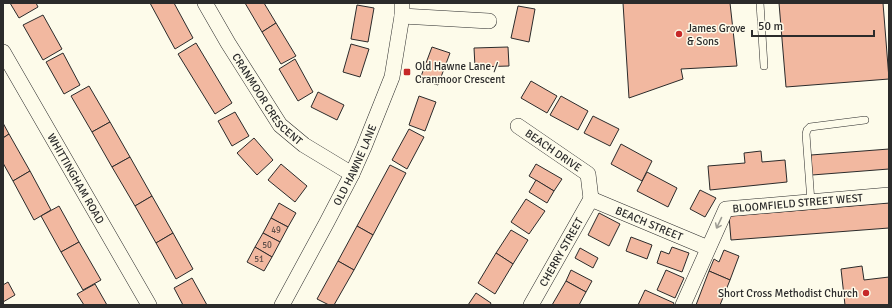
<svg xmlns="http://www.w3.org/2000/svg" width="892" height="308" font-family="Signika,sans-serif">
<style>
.building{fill:#f2b8a0;stroke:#2b2b2b}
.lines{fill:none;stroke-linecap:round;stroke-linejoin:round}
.lane-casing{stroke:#2b2b2b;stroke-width:8}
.street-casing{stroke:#2b2b2b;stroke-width:16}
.lane{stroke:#fdfbea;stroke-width:7}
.street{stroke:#fdfbea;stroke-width:15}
.oneway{stroke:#9e9d94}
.poi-dot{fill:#c62828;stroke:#fdfbea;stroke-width:1.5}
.labels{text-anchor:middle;stroke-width:3;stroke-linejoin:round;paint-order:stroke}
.number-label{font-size:9px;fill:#5d4e48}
.poi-label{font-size:11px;fill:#2b2b2b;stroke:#fdfbea;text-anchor:start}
.street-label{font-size:11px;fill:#2b2b2b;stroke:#fdfbea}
</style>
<rect width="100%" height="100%" fill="#fdfbea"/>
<!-- building -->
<g class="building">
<path d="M 10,3 L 36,3 L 38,7 L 19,18 Z"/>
<path d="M 150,3 L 174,3 L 193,38 L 175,49 Z"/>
<path d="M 245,3 L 264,3 L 276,23 L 262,32 Z"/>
<path d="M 623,3 L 730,3 L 737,66 L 681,69 L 683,79 L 629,98 Z"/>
<path d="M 779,3 L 883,3 L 889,79 L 786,87 Z"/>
<path d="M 357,5 L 374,8 L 368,42 L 351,39 Z"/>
<path d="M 518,6 L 535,9 L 529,42 L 511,38 Z"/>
<path d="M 43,15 L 62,49 L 43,60 L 23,25 Z"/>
<path d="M 276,23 L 296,56 L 281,64 L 262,32 Z"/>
<path d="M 196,43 L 232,103 L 215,114 L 178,54 Z"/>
<path d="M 351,44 L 369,49 L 360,77 L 343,72 Z"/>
<path d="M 432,47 L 450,53 L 438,85 L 420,79 Z"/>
<path d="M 508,47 L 509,66 L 475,67 L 474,48 Z"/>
<path d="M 63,53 L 80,85 L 64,94 L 46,62 Z"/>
<path d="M 295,59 L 313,92 L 298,101 L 279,69 Z"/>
<path d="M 531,81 L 557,96 L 547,113 L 521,98 Z"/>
<path d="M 89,86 L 110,122 L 92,132 L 71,96 Z"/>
<path d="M 318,92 L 344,105 L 337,120 L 311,107 Z"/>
<path d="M 419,96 L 436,102 L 425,131 L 409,125 Z"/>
<path d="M 561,96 L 588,111 L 578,130 L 550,115 Z"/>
<path d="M 235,112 L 249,136 L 232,146 L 218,121 Z"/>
<path d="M 593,116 L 619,129 L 610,146 L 584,133 Z"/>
<path d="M 110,122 L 130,157 L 112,167 L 92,132 Z"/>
<path d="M 3,123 L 9,134 L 3,138 Z"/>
<path d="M 409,129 L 424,137 L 407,169 L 392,160 Z"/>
<path d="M 9,134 L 30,171 L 13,181 L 3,163 L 3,138 Z"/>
<path d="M 254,138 L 273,160 L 257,175 L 237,153 Z"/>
<path d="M 621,144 L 652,161 L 642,181 L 611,164 Z"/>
<path d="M 889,149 L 889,169 L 812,175 L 811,155 Z"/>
<path d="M 761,151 L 762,162 L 785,160 L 787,182 L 710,190 L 708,166 L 745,163 L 744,153 Z"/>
<path d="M 130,157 L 152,196 L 135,206 L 112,167 Z"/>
<path d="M 281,164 L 307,186 L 295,202 L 268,180 Z"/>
<path d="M 536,164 L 562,179 L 554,191 L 529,176 Z"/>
<path d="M 390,165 L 406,173 L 373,235 L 357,226 Z"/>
<path d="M 30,171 L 51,210 L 34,220 L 13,181 Z"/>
<path d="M 647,172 L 677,188 L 668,207 L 637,191 Z"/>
<path d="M 536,180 L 554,191 L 547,203 L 529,192 Z"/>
<path d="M 700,190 L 716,198 L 705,217 L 690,209 Z"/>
<path d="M 152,196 L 173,233 L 156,243 L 135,206 Z"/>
<path d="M 526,199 L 545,211 L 529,234 L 511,222 Z"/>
<path d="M 279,203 L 296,213 L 288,227 L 271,218 Z"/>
<path d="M 889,203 L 889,228 L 731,240 L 729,216 Z"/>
<path d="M 59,206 L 79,242 L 61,252 L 41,216 Z"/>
<path d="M 599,213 L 620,224 L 609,246 L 588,235 Z"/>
<path d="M 271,218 L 288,227 L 280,242 L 263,233 Z"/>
<path d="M 357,226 L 373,235 L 354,270 L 338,261 Z"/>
<path d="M 511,230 L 528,240 L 513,264 L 496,253 Z"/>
<path d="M 173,233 L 193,269 L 176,279 L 156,243 Z"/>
<path d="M 263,233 L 280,242 L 272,257 L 255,247 Z"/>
<path d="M 631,237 L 652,245 L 647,259 L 626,251 Z"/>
<path d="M 79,242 L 101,280 L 83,290 L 61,252 Z"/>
<path d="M 255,247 L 272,257 L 264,271 L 247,262 Z"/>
<path d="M 672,247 L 689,253 L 682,272 L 657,263 L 661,251 L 669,254 Z"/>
<path d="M 580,248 L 598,258 L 593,268 L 575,258 Z"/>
<path d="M 724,250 L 739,256 L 730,280 L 709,271 L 714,259 L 719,262 Z"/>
<path d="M 496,253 L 513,264 L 495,294 L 478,283 Z"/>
<path d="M 338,261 L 354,270 L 334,305 L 329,305 L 317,299 Z"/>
<path d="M 862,266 L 864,280 L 889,277 L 889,305 L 845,305 L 841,269 Z"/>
<path d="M 571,270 L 592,281 L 586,292 L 566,281 Z"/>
<path d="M 666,270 L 684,278 L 675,298 L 657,290 Z"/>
<path d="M 709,271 L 730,280 L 720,305 L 696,305 Z"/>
<path d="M 192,278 L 207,305 L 183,305 L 174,288 Z"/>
<path d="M 566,281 L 586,292 L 579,305 L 552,305 Z"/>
<path d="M 8,282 L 15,295 L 3,302 L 3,285 Z"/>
<path d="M 95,284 L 107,305 L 84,305 L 77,294 Z"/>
<path d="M 645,290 L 674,303 L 673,305 L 638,305 Z"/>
<path d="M 476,293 L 491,303 L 490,305 L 468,305 Z"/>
</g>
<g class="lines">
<!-- lane casing -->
<g class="lane-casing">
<g id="lane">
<path d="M 760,3 L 764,66"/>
<path d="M 811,202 L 806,134 L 807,130 L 810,127 L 865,120"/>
</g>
</g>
<!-- street casing -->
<g class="street-casing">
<g id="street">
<path id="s1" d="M 205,3 L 228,43 L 280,125 L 304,145 L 352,174"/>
<path d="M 402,16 L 489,21"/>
<path id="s2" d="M 3,52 L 149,305"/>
<path id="s3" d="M 518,126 L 588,174 L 591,199"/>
<path id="s4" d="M 591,199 L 708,248"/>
<path id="s5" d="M 282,305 L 327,222 L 352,174 L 364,147 L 392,77 L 402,16 L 402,3"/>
<path id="s6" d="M 531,305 L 591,199"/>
<path id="s7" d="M 683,305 L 726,209 L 889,195"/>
</g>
</g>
<!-- lane -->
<use href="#lane" class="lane"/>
<!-- street -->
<use href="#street" class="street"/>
</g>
<!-- one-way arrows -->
<defs><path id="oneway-shaft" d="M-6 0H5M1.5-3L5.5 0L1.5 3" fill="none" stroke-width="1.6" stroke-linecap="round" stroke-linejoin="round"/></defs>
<use class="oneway" href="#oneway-shaft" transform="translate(719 223) rotate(115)"/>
<!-- markers -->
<g class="poi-dot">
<circle cx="679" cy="34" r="4"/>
<rect x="403" y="68" width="8" height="8" rx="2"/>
<circle cx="866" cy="293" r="4"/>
</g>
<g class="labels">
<!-- number labels -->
<g class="number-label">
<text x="276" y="233">49</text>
<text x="267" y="248">50</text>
<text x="259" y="262">51</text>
</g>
<!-- poi labels -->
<g class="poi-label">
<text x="687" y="32">James Grove<tspan x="687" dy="13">&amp; Sons</tspan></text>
<text x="415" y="70">Old Hawne Lane /<tspan x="415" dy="13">Cranmoor Crescent</tspan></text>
<text x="858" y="297" text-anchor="end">Short Cross Methodist Church</text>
</g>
<!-- street labels -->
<g class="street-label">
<text dy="4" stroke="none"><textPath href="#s1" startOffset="115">CRANMOOR CRESCENT</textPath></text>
<text dy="4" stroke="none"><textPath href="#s3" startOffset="43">BEACH DRIVE</textPath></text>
<text dy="4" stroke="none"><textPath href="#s5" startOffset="158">OLD HAWNE LANE</textPath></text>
<text dy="4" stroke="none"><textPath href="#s2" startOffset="146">WHITTINGHAM ROAD</textPath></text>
<text dy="4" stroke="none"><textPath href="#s7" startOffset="177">BLOOMFIELD STREET WEST</textPath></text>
<text dy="4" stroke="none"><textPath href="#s4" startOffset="63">BEACH STREET</textPath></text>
<text dy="4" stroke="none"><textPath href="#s6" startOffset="61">CHERRY STREET</textPath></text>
</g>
</g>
<!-- border -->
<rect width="892" height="308" fill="none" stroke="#2b2b2b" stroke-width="8"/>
<!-- scale -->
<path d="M752 30v6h122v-6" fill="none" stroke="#2b2b2b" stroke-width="2"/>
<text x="758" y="30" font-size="12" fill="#2b2b2b" stroke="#fdfbea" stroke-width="3" paint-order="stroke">50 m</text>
</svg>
